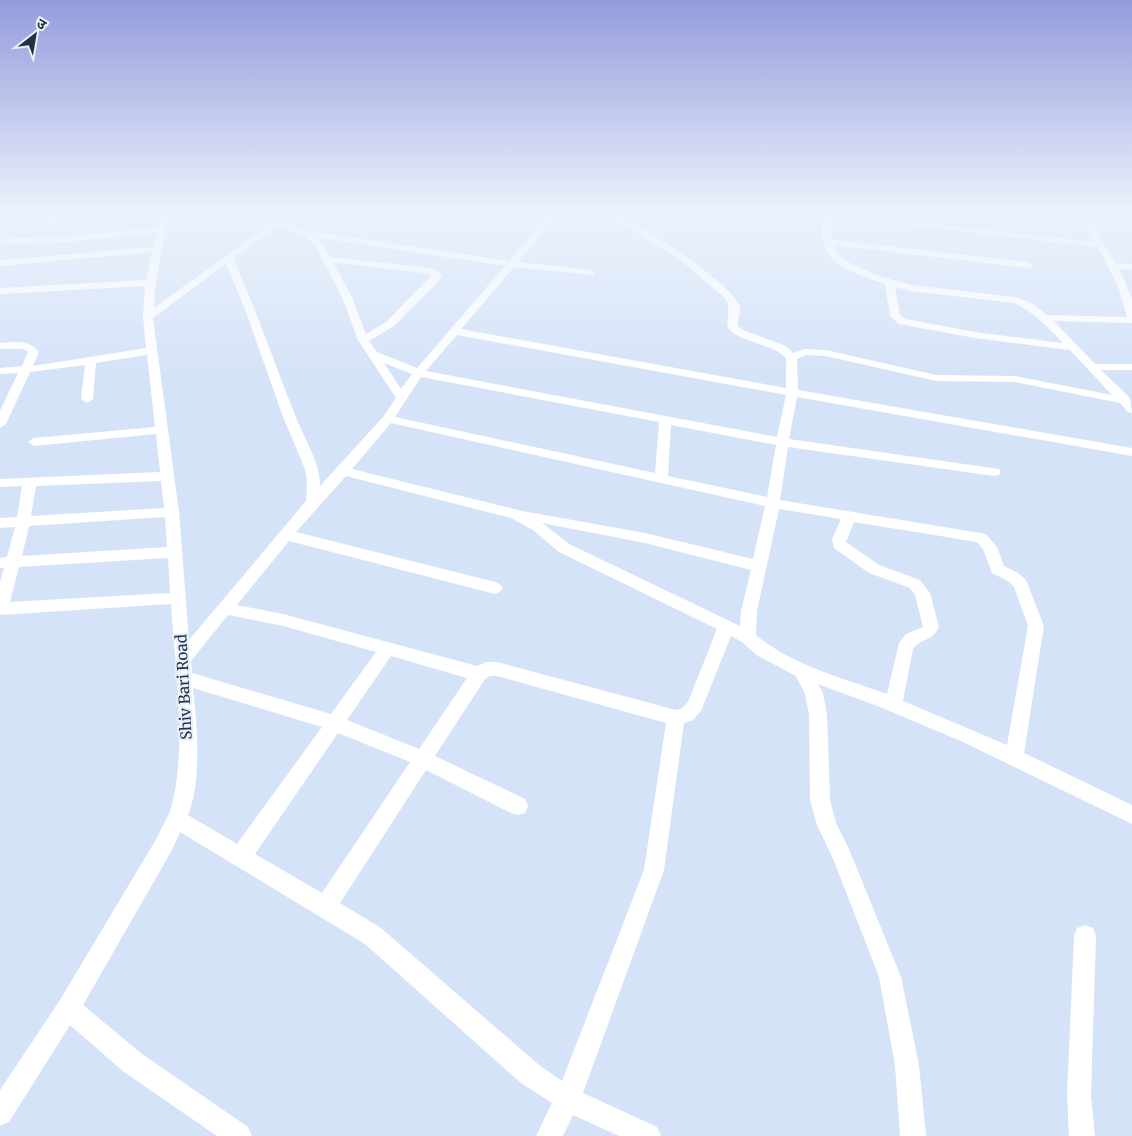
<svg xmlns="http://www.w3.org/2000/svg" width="1132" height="1136" font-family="Merriweather,'Noto Sans Devanagari',serif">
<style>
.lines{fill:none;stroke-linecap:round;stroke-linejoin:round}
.minor{fill:#fff;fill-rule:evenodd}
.labels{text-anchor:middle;stroke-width:4.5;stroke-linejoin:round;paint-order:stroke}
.street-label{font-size:15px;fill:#233145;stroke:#e9f0fa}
</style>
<rect width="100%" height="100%" fill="#d5e3f8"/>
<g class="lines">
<!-- minor -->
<g class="minor">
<path d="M 51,215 L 59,215 L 51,227 L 45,227 L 44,225 Z"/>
<path d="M 161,215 L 169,215 C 163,248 155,274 154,308 L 282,215 L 291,215 L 282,222 L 307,231 L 509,261 L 549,215 L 557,215 L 518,262 L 590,270 L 595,273 L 593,275 L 514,267 L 461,329 L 786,388 L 786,358 C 771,343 741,343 729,329 C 724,322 732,312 726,299 L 678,258 L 627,227 L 586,215 C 600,214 621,217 635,224 C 655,234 735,287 740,307 C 741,313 737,320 738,326 L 743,330 L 786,346 L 793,353 L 805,349 L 826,350 L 936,375 L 1015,376 L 1112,395 L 1070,350 L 975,338 L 899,324 L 890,316 L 885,284 C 869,279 831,267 826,249 C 822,239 822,226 821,215 L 853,215 L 1094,242 L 1084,219 L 1069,217 L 1065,215 L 1091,215 L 1098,234 L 1116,263 L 1132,264 L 1132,270 L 1119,268 L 1132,299 L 1132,323 L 1054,321 L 1095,364 L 1132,364 L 1132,370 L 1101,370 L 1130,398 L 1132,413 L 1128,412 L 1120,403 L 1015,382 L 936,381 L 826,356 L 806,355 L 797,359 L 798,390 L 1132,448 L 1132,456 L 797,397 L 789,439 L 999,469 L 1001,472 L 999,475 L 994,476 L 788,447 L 780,500 L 986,534 L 997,547 L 1004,566 L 1018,573 L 1026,580 L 1044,626 L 1024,753 L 1132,805 L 1132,824 L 963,742 L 880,707 L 818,684 L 823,693 L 827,715 L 830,800 L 836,823 L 849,849 L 901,977 L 919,1065 L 926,1136 L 900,1136 L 895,1065 L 879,977 L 834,861 L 817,825 L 810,800 L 809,715 L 805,694 L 796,676 L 758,656 L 742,642 L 731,636 L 701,711 L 693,720 L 684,723 L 664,870 L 583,1093 L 657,1127 L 661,1136 L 619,1136 L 573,1115 L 563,1136 L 536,1136 L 552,1103 L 521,1083 L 365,944 L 180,832 L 172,850 L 83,1005 L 142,1054 L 248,1127 L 252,1136 L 217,1136 L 124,1072 L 70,1025 L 9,1122 L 0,1126 L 0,1090 L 60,1000 L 158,836 C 162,827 168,817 171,808 C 188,745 175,669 171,604 L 0,615 L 0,582 L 4,568 L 0,568 L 0,558 L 7,557 L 15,527 L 0,528 L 0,518 L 17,517 L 22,486 L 0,487 L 0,479 L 160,472 L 156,434 L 34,446 L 28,442 L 34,438 L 155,427 L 147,355 L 96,363 L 93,399 L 87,403 L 81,399 L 85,365 L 30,372 L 6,424 L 0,428 L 0,411 L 18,373 L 0,374 L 0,368 L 22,366 L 28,352 L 23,349 L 0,349 L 0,343 C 14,342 30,339 39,352 L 33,366 L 146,348 L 143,317 L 145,286 L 0,294 L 0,288 L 146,280 L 152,252 L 0,266 L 0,260 L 154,247 L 157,233 L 66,242 L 0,245 L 0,239 L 66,236 L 158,228 ZM 829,216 L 1098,247 L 1118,286 L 1127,317 L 1047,315 L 1033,304 L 1016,297 L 911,285 L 876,275 L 848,262 L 837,253 L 834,245 L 1028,268 L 1033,265 L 1028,262 L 833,240 ZM 277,226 L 303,235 L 316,247 L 342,297 L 358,340 L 396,398 L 383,417 L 320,486 C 321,464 303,436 295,415 C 274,363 257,310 233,259 ZM 315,237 L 505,266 L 417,368 L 377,352 L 369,341 L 394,326 L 439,281 L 442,275 C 437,269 431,269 423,267 L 330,257 L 323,244 ZM 333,262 L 423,273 L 432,275 L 386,322 L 366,334 L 352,297 ZM 226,264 L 245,309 L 283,417 L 305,469 L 307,481 L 306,501 L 189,640 L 179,512 L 153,318 ZM 895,287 L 910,291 L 1014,303 C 1034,312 1048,327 1063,343 L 975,332 L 906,319 L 900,315 ZM 457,335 L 786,395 L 777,437 L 426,371 ZM 384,363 L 412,374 L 401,389 ZM 421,377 L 659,422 L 655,473 L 395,417 ZM 391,423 L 765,506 L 753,559 L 645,533 L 522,511 L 352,469 ZM 671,425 L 776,445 L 767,497 L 668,476 ZM 346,476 L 511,518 L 533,530 L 559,552 L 717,629 L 688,702 L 681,709 L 676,710 L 497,662 L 487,662 L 477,666 L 283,614 L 237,605 L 289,541 L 495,594 L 500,592 L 503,588 L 500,584 L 495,582 L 296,532 ZM 161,481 L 164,508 L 31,516 L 36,486 ZM 779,509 L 841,519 L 832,539 L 834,548 L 869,573 L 910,588 L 915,595 L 923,627 L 906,634 L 899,643 L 887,694 C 843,678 793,666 756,635 L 757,611 ZM 165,517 L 167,547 L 22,556 L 29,526 ZM 854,522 L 977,542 L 983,549 L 992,573 L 1008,581 L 1014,587 L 1028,626 L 1007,745 L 903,701 L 913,649 C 922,637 931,643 939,627 L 930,593 L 920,580 L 879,565 L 846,542 ZM 542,523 L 645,543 L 751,570 L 741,611 L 740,626 L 569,544 ZM 168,558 L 170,593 L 10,602 L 19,567 ZM 228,615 L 283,626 L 376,652 L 331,714 L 192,673 L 191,661 ZM 391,656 L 467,678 L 419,749 L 347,720 ZM 490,676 L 497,676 L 666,723 L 644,870 L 562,1081 L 539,1065 L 381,928 L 340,903 L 426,770 L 511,813 L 518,815 L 525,813 L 528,806 L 525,799 L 435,756 L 485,679 ZM 193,688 L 322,727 L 237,844 L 188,815 C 202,782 197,724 193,688 ZM 338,733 L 410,762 L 322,893 L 255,854 Z"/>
<path d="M 1085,925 L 1093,928 L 1096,936 L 1091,1095 L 1095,1136 L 1069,1136 L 1067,1095 L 1074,936 L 1077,928 Z"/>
</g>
</g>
<!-- sky -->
<linearGradient id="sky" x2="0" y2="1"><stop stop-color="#949cdc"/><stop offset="0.57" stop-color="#ecf2fc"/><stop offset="1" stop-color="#ecf2fc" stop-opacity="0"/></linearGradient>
<rect width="1132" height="374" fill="url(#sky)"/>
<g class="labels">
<!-- street labels -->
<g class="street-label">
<text transform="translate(184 687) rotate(-93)" y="5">Shiv Bari Road</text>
</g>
</g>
<!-- north arrow -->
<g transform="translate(35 35) rotate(31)" stroke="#e9f0fa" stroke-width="4" paint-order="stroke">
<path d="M0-4L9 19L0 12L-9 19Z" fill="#233145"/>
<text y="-8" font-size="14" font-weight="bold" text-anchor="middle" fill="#233145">उ</text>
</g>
</svg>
